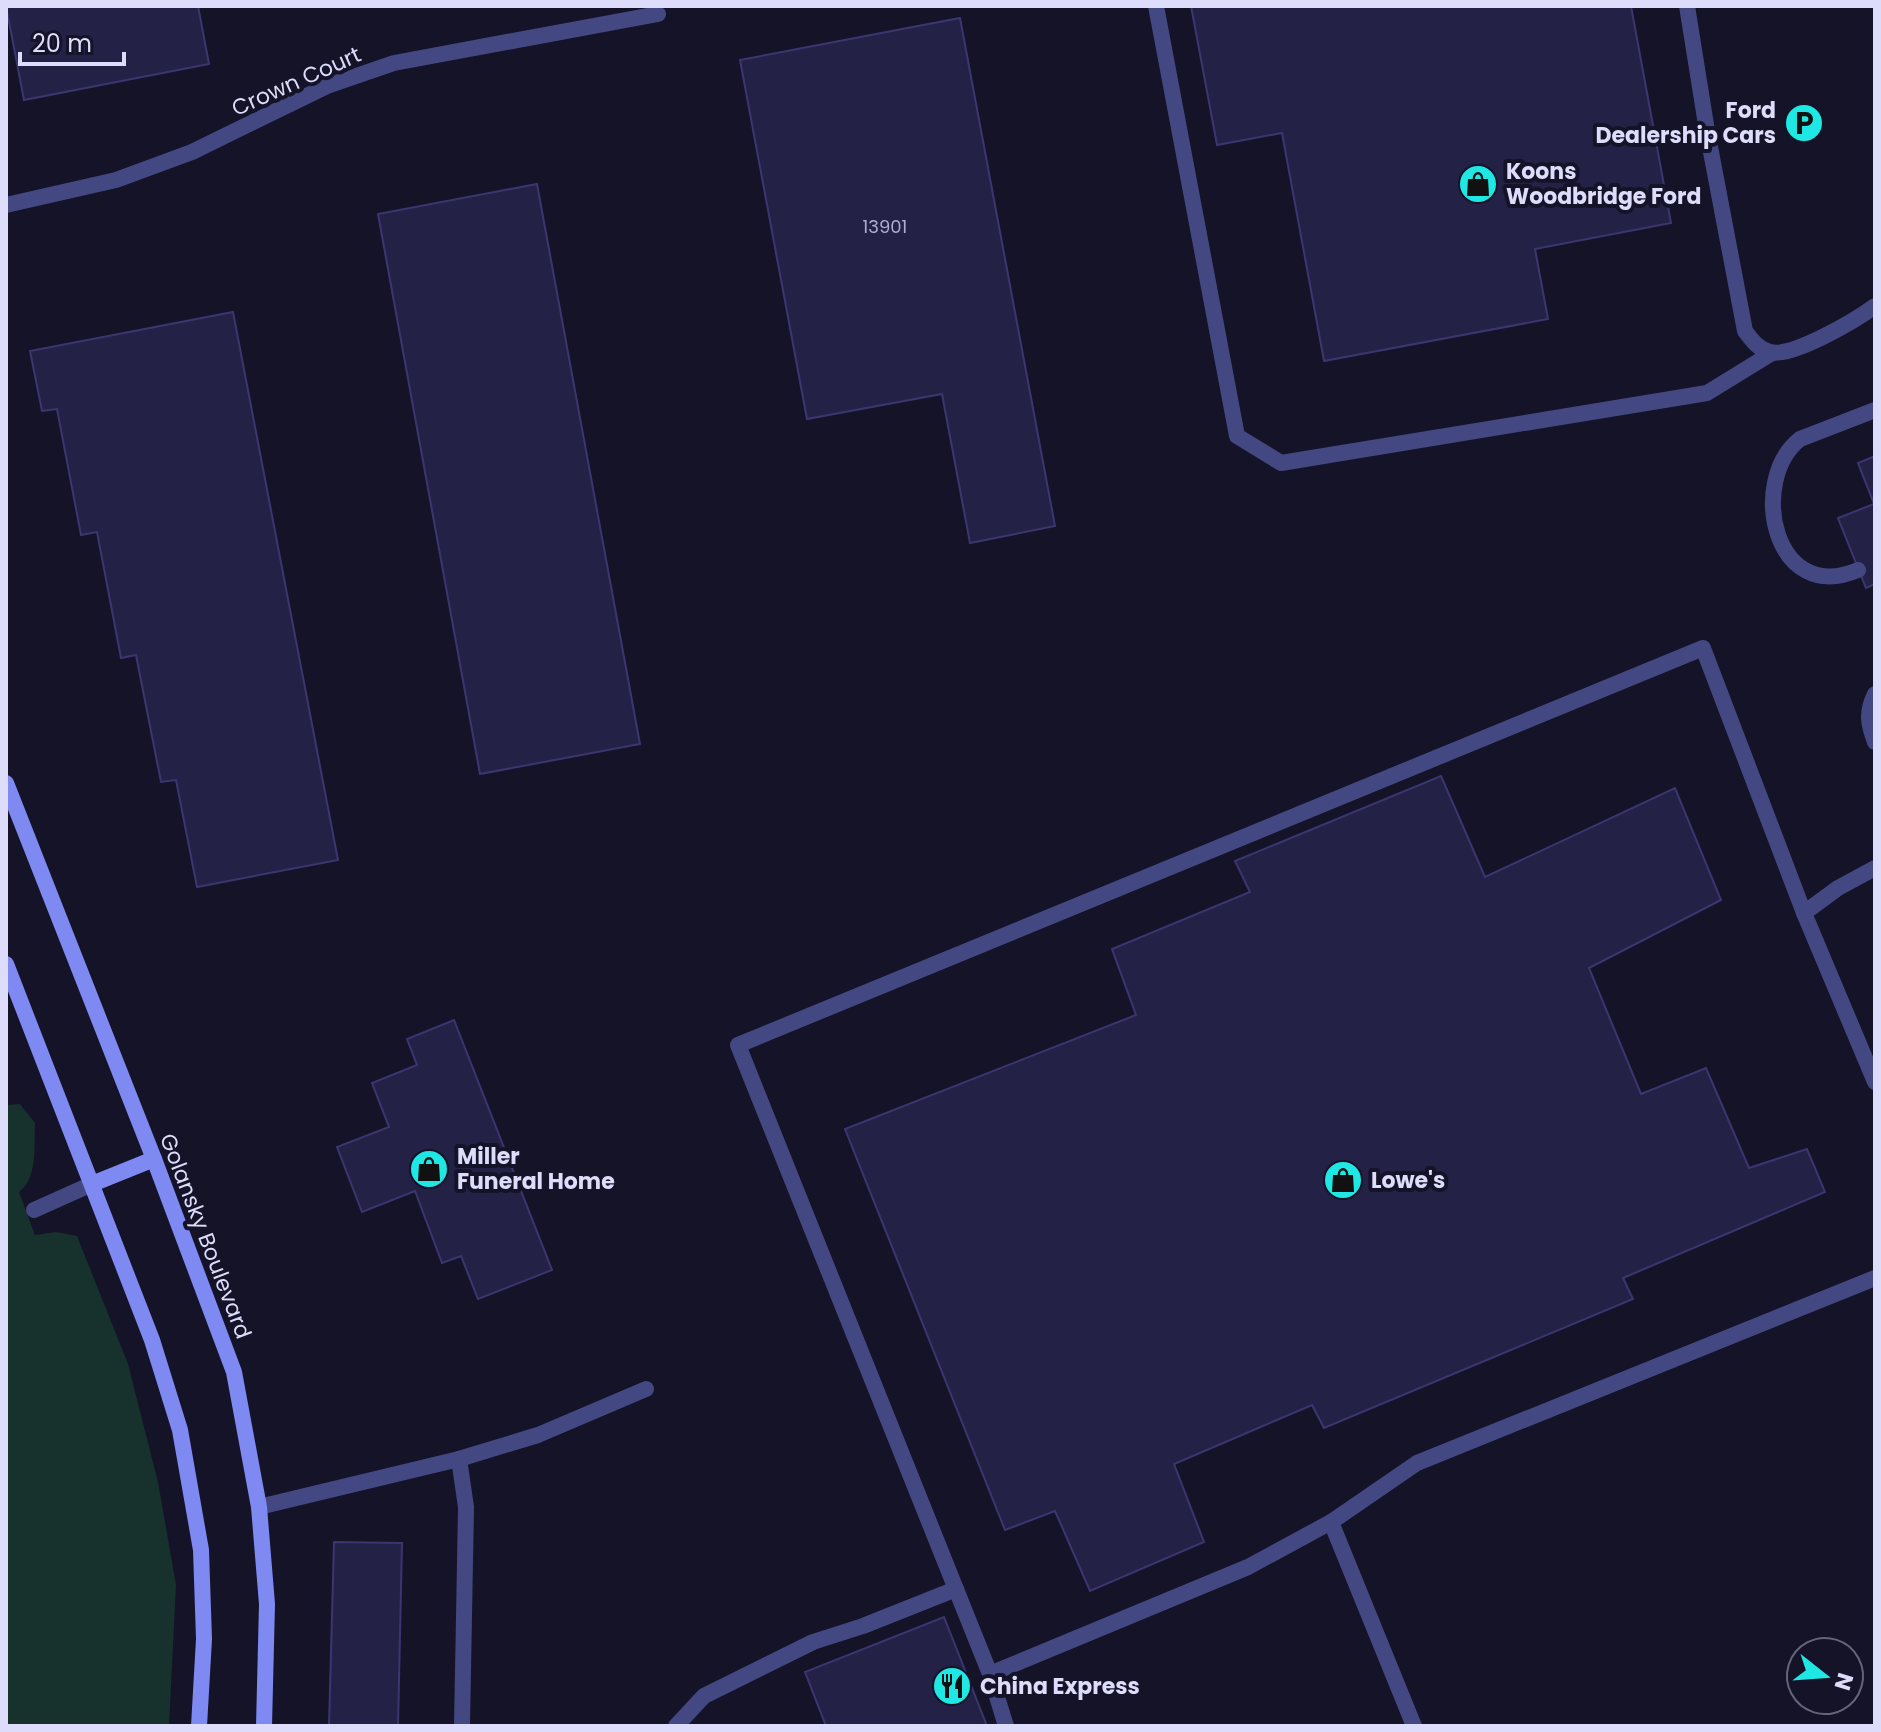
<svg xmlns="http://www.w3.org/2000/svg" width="1881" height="1732" font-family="Poppins,sans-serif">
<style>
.green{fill:#17312d}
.building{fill:#242147;stroke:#3b3670;stroke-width:2}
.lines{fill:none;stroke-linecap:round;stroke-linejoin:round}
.lane{stroke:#434882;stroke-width:16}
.street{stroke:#434882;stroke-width:16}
.secondary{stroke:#7e89f1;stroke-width:16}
.labels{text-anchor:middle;stroke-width:8;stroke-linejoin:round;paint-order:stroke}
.number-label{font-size:18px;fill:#afaece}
.street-label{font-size:22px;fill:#ddddfb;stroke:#141328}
.poi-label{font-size:22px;font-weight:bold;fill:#ddddfb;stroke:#141328;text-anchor:start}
</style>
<rect width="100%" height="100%" fill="#141328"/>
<!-- green -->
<path class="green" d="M 20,1104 L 35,1123 C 34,1145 38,1178 19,1192 L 35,1235 L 56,1232 L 77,1236 L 128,1364 L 158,1482 L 176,1585 L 169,1726 L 6,1726 L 6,1105 Z"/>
<!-- building -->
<g class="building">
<path d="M 6,6 L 198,6 L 209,64 L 24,100 Z"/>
<path d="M 1191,6 L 1631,6 L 1671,223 L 1535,249 L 1548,319 L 1324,361 L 1282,133 L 1217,145 Z"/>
<path d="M 960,18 L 1055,526 L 970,543 L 942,394 L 807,419 L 740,60 Z"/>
<path d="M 537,184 L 640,744 L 480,774 L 378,214 Z"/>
<path d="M 233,312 L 338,860 L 197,887 L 176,780 L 161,782 L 136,655 L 121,658 L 97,532 L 81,535 L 57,409 L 42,411 L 30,351 Z"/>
<path d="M 1875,456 L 1875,584 L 1866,588 L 1838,518 L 1874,504 L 1858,463 Z"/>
<path d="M 1441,776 L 1485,877 L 1675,788 L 1721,900 L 1589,968 L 1641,1094 L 1706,1068 L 1749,1168 L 1807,1149 L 1825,1192 L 1623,1278 L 1633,1299 L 1324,1428 L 1312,1405 L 1174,1464 L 1204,1542 L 1090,1591 L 1055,1511 L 1005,1530 L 845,1129 L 1136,1015 L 1112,949 L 1250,892 L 1235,861 Z"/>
<path d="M 454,1020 L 552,1270 L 478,1299 L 461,1256 L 442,1263 L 415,1191 L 362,1212 L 337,1147 L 389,1127 L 372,1083 L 417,1065 L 407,1039 Z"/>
<path d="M 334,1542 L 402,1543 L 398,1726 L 329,1726 Z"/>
<path d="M 944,1617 L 987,1726 L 826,1726 L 805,1672 Z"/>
</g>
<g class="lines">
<!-- lane -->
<g class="lane">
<path d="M 1156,6 L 1237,436 L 1281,463 L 1707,393 L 1772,353"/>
<path d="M 1858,570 C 1773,606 1748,480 1800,439 L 1875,410"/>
<path d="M 1875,694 C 1866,712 1868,724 1875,742"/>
<path d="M 1804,913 L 1838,888 L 1875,868"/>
<path d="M 34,1210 L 92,1184"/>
<path d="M 459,1459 L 466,1507 L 462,1726"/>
<path d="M 259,1507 L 459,1459 L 538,1435 L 646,1389"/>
<path d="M 1331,1522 L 1414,1726"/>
<path d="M 990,1674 L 738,1045 L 1703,648 L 1804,913 L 1875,1082"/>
<path d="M 676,1726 L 704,1696 L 813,1642 L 863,1626 L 956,1589"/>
<path d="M 1006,1726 L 990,1674 L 1248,1567 L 1331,1522 L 1417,1463 L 1875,1278"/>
</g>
<!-- street -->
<g class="street">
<path d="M 1687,6 L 1707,131 L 1745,331 C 1752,340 1758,349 1770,352 C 1792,358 1856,320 1875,306"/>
<path d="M 6,205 L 116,180 L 192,152 L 327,86 L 394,63 L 658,14"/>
</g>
<!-- secondary -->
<g class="secondary">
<path d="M 6,783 L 154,1159 L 234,1372 L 259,1507 L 267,1604 L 264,1726"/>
<path d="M 6,964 L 152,1340 L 180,1430 L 201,1550 L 204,1639 L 199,1726"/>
<path d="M 92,1184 L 154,1159"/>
</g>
</g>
<!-- icons -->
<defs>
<g id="parking-disc" transform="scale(2)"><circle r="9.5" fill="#1ee7e4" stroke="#141328"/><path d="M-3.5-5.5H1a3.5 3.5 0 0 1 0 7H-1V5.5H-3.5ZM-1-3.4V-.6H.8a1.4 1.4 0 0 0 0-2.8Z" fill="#111"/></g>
<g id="shop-disc" transform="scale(2)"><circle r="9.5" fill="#1ee7e4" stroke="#141328"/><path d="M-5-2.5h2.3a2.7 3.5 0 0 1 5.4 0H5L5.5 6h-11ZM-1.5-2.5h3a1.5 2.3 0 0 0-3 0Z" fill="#111"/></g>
<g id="restaurant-disc" transform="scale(2)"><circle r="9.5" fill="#1ee7e4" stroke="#141328"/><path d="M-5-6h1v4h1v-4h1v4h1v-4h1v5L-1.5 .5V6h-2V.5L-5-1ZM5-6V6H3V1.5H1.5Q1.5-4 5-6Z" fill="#111"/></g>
</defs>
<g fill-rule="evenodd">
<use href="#parking-disc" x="1804" y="123"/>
<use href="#shop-disc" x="1478" y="184"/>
<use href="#shop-disc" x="429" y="1169"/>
<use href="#shop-disc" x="1343" y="1180"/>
<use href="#restaurant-disc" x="952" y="1686"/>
</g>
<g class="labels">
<!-- number labels -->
<g class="number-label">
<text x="885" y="233">13901</text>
</g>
<!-- street labels -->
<g class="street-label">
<text transform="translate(296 81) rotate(-24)" y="8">Crown Court</text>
<text transform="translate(206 1236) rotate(69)" y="8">Golansky Boulevard</text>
</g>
<!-- poi labels -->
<g class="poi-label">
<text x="1776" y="118" text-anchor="end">Ford<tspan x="1776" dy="25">Dealership Cars</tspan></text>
<text x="1506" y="179">Koons<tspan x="1506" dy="25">Woodbridge Ford</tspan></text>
<text x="457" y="1164">Miller<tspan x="457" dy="25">Funeral Home</tspan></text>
<text x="1371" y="1188">Lowe's</text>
<text x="980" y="1694">China Express</text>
</g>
</g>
<!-- border -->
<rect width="1881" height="1732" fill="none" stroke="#ddddfb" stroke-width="16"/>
<!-- north arrow -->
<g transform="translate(1825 1676) rotate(107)"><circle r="38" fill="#141328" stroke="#64647c" stroke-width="2"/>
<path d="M0-6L14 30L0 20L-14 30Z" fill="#1ee7e4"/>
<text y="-12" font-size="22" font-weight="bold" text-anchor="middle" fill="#ddddfb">N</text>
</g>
<!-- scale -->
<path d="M20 52v12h104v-12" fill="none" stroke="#ddddfb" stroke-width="4"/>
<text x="32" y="52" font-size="24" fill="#ddddfb" stroke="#141328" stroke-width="6" paint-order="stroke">20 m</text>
</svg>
